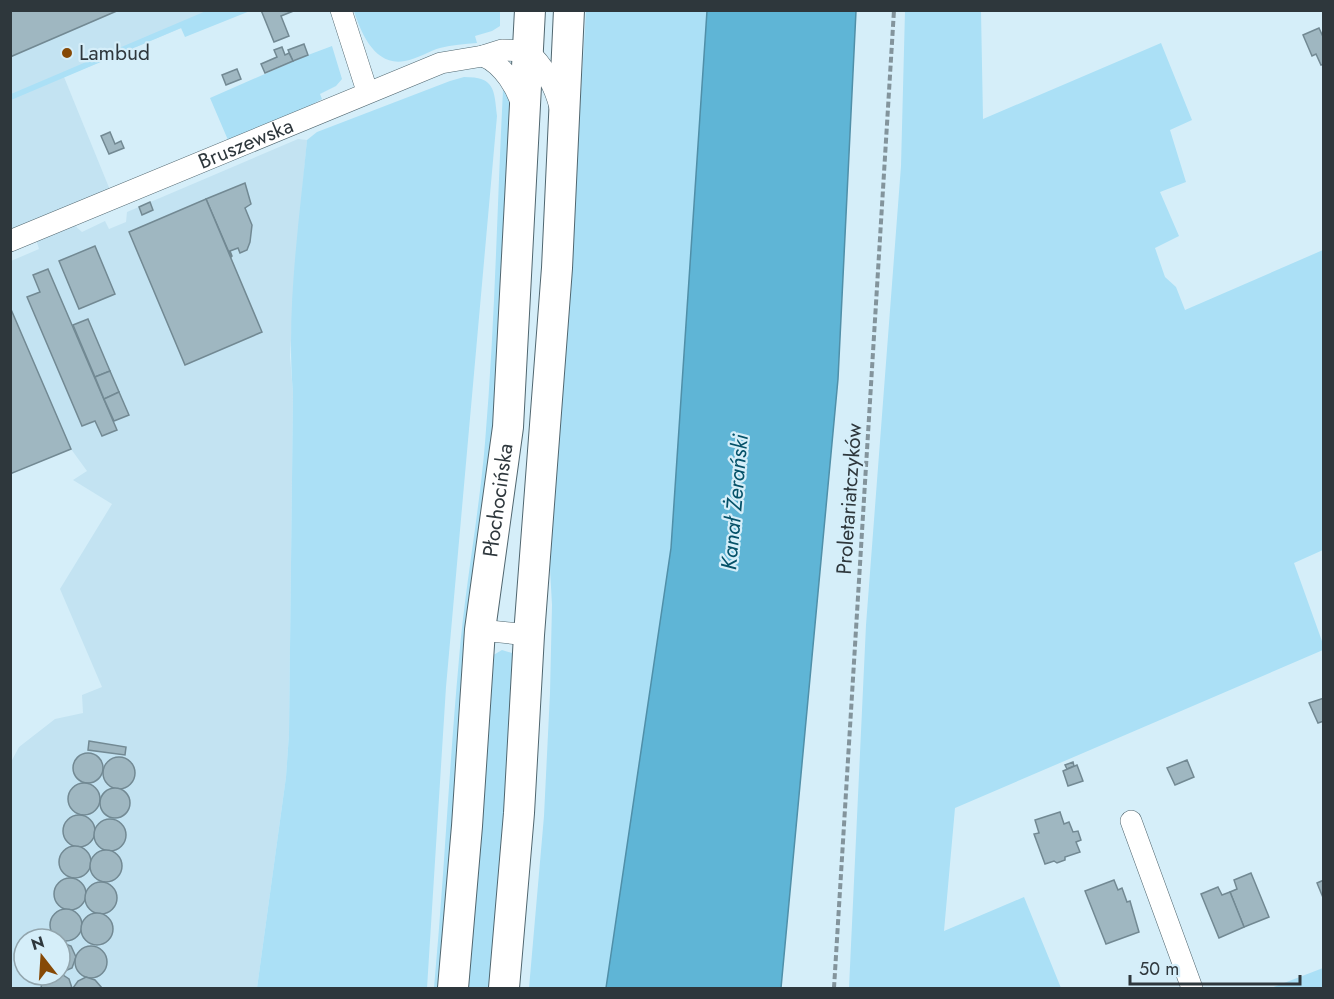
<svg xmlns="http://www.w3.org/2000/svg" width="1334" height="999" font-family="Jost,sans-serif">
<style>
.built{fill:#c3e3f2;fill-rule:evenodd}
.green{fill:#abe0f6}
.water{fill:#5fb5d6;stroke:#508fa8;stroke-width:1.5}
.building{fill:#9fb7c1;stroke:#728993;stroke-width:1.5}
.lines{fill:none;stroke-linecap:round;stroke-linejoin:round}
.street-casing{stroke:#50666f;stroke-width:22}
.secondary-casing{stroke:#50666f;stroke-width:32}
.path{stroke:#83949c;stroke-width:4;stroke-dasharray:6 3;stroke-linecap:butt}
.street{stroke:#fff;stroke-width:21}
.secondary{stroke:#fff;stroke-width:30}
.poi-dot{fill:#864906;stroke:#d5eef9;stroke-width:2}
.labels{text-anchor:middle;stroke-width:4.5;stroke-linejoin:round;paint-order:stroke}
.poi-label{font-size:21px;fill:#2e373c;stroke:#d5eef9;text-anchor:start}
.street-label{font-size:21px;fill:#2e373c;stroke:#d5eef9}
.water-label{font-size:22px;font-style:italic;fill:#055168;stroke:#d5eef9}
</style>
<rect width="100%" height="100%" fill="#d5eef9"/>
<!-- built -->
<g class="built">
<path d="M 11,11 L 222,11 L 64,77 L 110,190 L 11,230 Z"/>
<path d="M 298,139 L 307,140 L 296,260 L 290,356 L 293,393 L 289,734 L 286,777 L 257,988 L 11,988 L 11,762 L 19,747 L 55,719 L 83,713 L 82,695 L 102,687 L 60,589 L 112,504 L 73,480 L 87,471 L 71,449 L 11,474 L 11,261 L 39,249 L 36,239 L 72,223 L 82,232 L 105,221 L 109,229 L 126,222 L 127,212 ZM 24,939 L 60,939 L 60,975 L 24,975 Z"/>
</g>
<!-- green -->
<g class="green">
<path d="M 206,11 L 250,11 L 185,37 L 181,28 L 11,100 L 11,94 Z"/>
<path d="M 354,11 L 500,11 L 500,26 L 492,31 L 475,36 L 477,43 C 465,44 452,45 440,48 C 429,51 417,59 405,61 C 375,67 361,33 354,11 Z"/>
<path d="M 586,11 L 707,11 L 671,548 L 606,988 L 529,988 L 544,816 L 550,693 L 552,605 L 549,551 L 563,383 Z"/>
<path d="M 905,11 L 981,11 L 983,119 L 1161,43 L 1192,120 L 1170,130 L 1186,182 L 1160,192 L 1179,236 L 1155,248 L 1165,277 L 1176,287 L 1185,310 L 1323,250 L 1323,550 L 1294,563 L 1323,644 L 1323,650 L 955,808 L 944,931 L 1024,897 L 1061,988 L 849,988 L 866,625 L 901,166 Z"/>
<path d="M 332,46 L 342,79 L 336,86 L 320,94 L 322,99 L 282,121 L 228,140 L 210,98 L 308,55 Z"/>
<path d="M 464,77 C 495,77 494,89 497,116 L 446,687 L 427,988 L 257,988 L 286,777 L 289,734 L 293,393 C 286,309 299,224 307,140 L 317,132 L 450,81 Z"/>
<path d="M 503,90 L 508,96 L 512,108 L 494,428 L 467,615 L 442,967 L 440,988 L 434,988 C 444,879 449,768 459,659 C 465,586 479,515 485,443 C 495,325 497,207 503,90 Z"/>
<path d="M 502,650 L 512,653 L 514,660 L 511,742 L 491,988 L 466,988 L 490,657 Z"/>
<path d="M 1323,968 L 1323,988 L 1271,988 Z"/>
</g>
<!-- water -->
<path class="water" d="M 707,11 L 856,11 L 838,379 L 781,988 L 606,988 L 671,548 Z"/>
<!-- building -->
<g class="building">
<path d="M 10,10 L 119,10 L 10,57 Z"/>
<path d="M 261,10 L 296,10 L 281,16 L 289,36 L 274,42 Z"/>
<path d="M 1319,28 L 1324,39 L 1324,64 L 1321,65 L 1316,54 L 1312,56 L 1303,35 Z"/>
<path d="M 304,44 L 308,55 L 293,61 L 288,50 Z"/>
<path d="M 282,47 L 285,55 L 289,53 L 293,61 L 265,73 L 261,64 L 277,57 L 274,50 Z"/>
<path d="M 237,69 L 241,79 L 226,85 L 222,75 Z"/>
<path d="M 110,132 L 115,144 L 121,141 L 124,148 L 109,154 L 101,136 Z"/>
<path d="M 245,183 L 251,204 L 245,208 L 252,225 L 250,242 L 247,250 L 240,253 L 238,248 L 230,251 L 232,256 L 231,257 L 206,199 Z"/>
<path d="M 206,199 L 262,332 L 185,365 L 129,232 Z"/>
<path d="M 150,202 L 153,210 L 142,215 L 139,207 Z"/>
<path d="M 95,246 L 115,294 L 79,309 L 59,261 Z"/>
<path d="M 48,269 L 117,430 L 102,436 L 95,421 L 82,426 L 27,297 L 40,292 L 33,275 Z"/>
<path d="M 10,307 L 71,449 L 10,474 Z"/>
<path d="M 88,319 L 110,371 L 95,377 L 73,325 Z"/>
<path d="M 110,371 L 119,392 L 104,399 L 95,377 Z"/>
<path d="M 119,392 L 129,415 L 114,421 L 104,399 Z"/>
<path d="M 1324,698 L 1324,721 L 1318,723 L 1309,703 Z"/>
<path d="M 89,741 L 126,747 L 125,755 L 88,750 Z"/>
<circle cx="88" cy="768" r="15"/>
<circle cx="119" cy="773" r="16"/>
<path d="M 1187,760 L 1194,777 L 1175,785 L 1167,768 Z"/>
<path d="M 1073,762 L 1074,766 L 1067,769 L 1065,765 Z"/>
<path d="M 1077,765 L 1083,781 L 1068,786 L 1063,771 Z"/>
<circle cx="84" cy="799" r="16"/>
<circle cx="115" cy="803" r="15"/>
<path d="M 1060,812 L 1064,824 L 1069,822 L 1073,832 L 1078,831 L 1081,840 L 1076,842 L 1080,852 L 1065,857 L 1065,860 L 1057,863 L 1054,861 L 1045,864 L 1034,834 L 1039,833 L 1035,820 Z"/>
<circle cx="79" cy="831" r="16"/>
<circle cx="110" cy="835" r="16"/>
<circle cx="75" cy="862" r="16"/>
<circle cx="106" cy="866" r="16"/>
<path d="M 1251,873 L 1269,917 L 1244,927 L 1230,892 L 1237,889 L 1234,880 Z"/>
<circle cx="70" cy="894" r="16"/>
<path d="M 1114,880 L 1118,890 L 1122,888 L 1127,902 L 1130,901 L 1139,932 L 1106,944 L 1085,891 Z"/>
<path d="M 1324,880 L 1324,900 L 1317,883 Z"/>
<circle cx="101" cy="898" r="16"/>
<path d="M 1218,887 L 1222,895 L 1230,892 L 1244,927 L 1219,938 L 1201,894 Z"/>
<circle cx="66" cy="925" r="16"/>
<circle cx="97" cy="929" r="16"/>
<path d="M 60,942 L 71,946 L 76,957 L 72,968 L 60,973 Z"/>
<circle cx="91" cy="962" r="16"/>
<path d="M 60,973 L 69,979 L 72,988 L 41,988 L 42,982 L 48,975 L 60,975 Z"/>
<path d="M 86,977 L 95,980 L 102,988 L 73,988 L 78,981 Z"/>
</g>
<g class="lines">
<!-- street casing -->
<g class="street-casing">
<g id="street">
<path d="M 341,10 L 367,91"/>
<path d="M 483,56 C 503,64 518,89 523,109"/>
<path id="s1" d="M 10,241 L 441,63 L 483,56 L 502,50 L 527,51 C 544,65 555,87 560,107"/>
<path d="M 480,630 L 529,635"/>
<path d="M 1131,821 L 1192,988"/>
</g>
</g>
<!-- secondary casing -->
<g class="secondary-casing">
<g id="secondary">
<path id="s2" d="M 453,988 L 467,826 L 480,630 L 508,427 L 530,10"/>
<path d="M 504,988 L 519,813 L 529,635 L 557,268 L 569,10"/>
</g>
</g>
<!-- path -->
<path class="path" d="M 834,988 L 894,10"/>
<!-- street -->
<use href="#street" class="street"/>
<!-- secondary -->
<use href="#secondary" class="secondary"/>
</g>
<!-- markers -->
<circle class="poi-dot" cx="67" cy="53" r="6"/>
<g class="labels">
<!-- poi labels -->
<g class="poi-label">
<text x="79" y="60">Lambud</text>
</g>
<!-- street labels -->
<g class="street-label">
<text dy="7" stroke="none"><textPath href="#s1" startOffset="255">Bruszewska</textPath></text>
<text transform="translate(849 499) rotate(-86)" y="7">Proletariatczyków</text>
<text dy="7" stroke="none"><textPath href="#s2" startOffset="490">Płochocińska</textPath></text>
</g>
<!-- water labels -->
<g class="water-label">
<text transform="translate(734 502) rotate(-85)" y="8">Kanał Żerański</text>
</g>
</g>
<!-- border -->
<rect width="1334" height="999" fill="none" stroke="#2e373c" stroke-width="24"/>
<!-- north arrow -->
<g transform="translate(42 957) rotate(343)"><circle r="28" fill="#d5eef9" stroke="#92a5ad" stroke-width="1.5"/>
<path d="M0-4.5L10 22L0 15L-10 22Z" fill="#864906"/>
<text y="-9" font-size="16" font-weight="bold" text-anchor="middle" fill="#2e373c">N</text>
</g>
<!-- scale -->
<path d="M1130 975v9h170v-9" fill="none" stroke="#2e373c" stroke-width="3"/>
<text x="1139" y="975" font-size="18" fill="#2e373c" stroke="#d5eef9" stroke-width="4.5" paint-order="stroke">50 m</text>
</svg>
